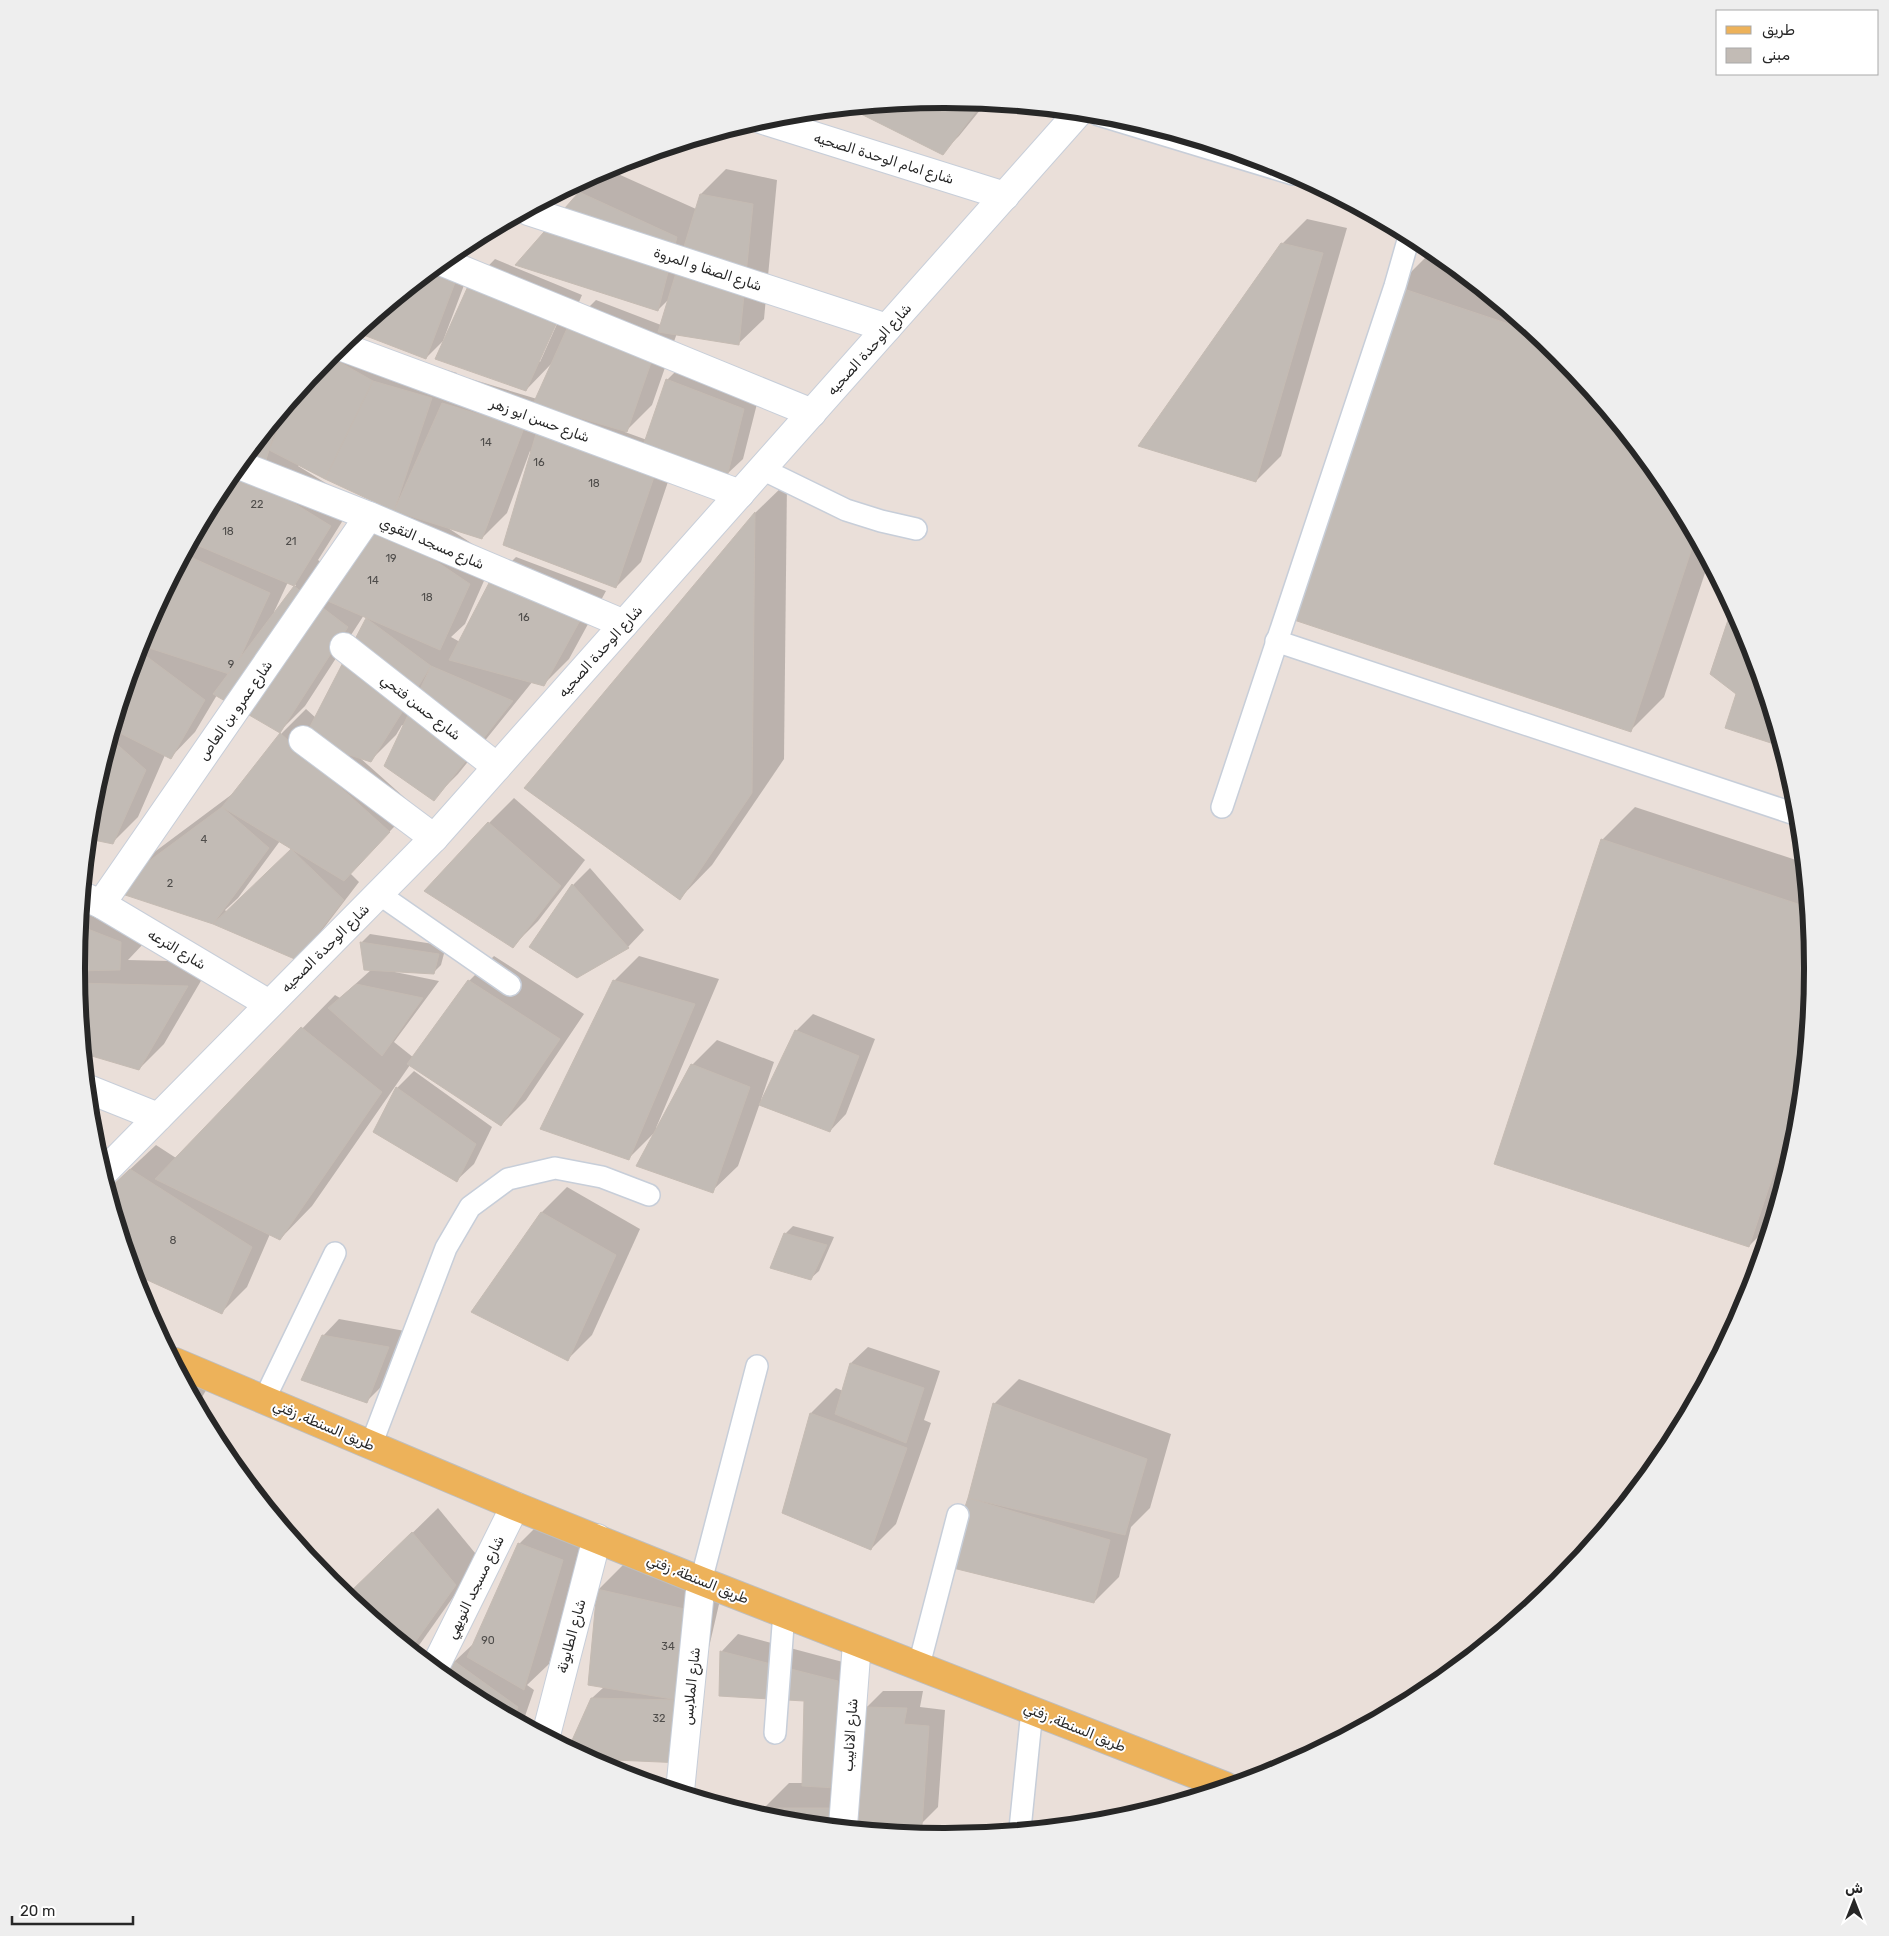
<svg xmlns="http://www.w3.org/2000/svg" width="1889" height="1936" font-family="Rubik,'Noto Naskh Arabic',sans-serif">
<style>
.shadow{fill:#0003;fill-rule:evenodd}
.building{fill:#c2bbb5;stroke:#c5bbb3}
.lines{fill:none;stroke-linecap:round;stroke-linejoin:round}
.lane-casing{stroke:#c7ced9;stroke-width:24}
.street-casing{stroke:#c7ced9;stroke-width:30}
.primary-casing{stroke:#bebebe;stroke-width:30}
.lane{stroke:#fff;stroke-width:21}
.street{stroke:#fff;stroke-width:28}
.primary{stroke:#edb25a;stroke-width:28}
.labels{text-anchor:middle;stroke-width:4;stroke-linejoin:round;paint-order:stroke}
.number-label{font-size:11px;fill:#4e4c4a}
.street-label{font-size:14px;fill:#272727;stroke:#fff}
.rim{fill:none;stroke:#272727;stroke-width:6}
</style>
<rect width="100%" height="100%" fill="#eadfd9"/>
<!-- shadow -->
<g class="shadow">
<path d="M 945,100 L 985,104 L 959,136 L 942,153 L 854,109 Z"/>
<path d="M 607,169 L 696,209 L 701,194 L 726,169 L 777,180 L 764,319 L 738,344 L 677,333 L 652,405 L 625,432 L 647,440 L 667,380 L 684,363 L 760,392 L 743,459 L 726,475 L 677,455 L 641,562 L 616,587 L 530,451 L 507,513 L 482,538 L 448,528 L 494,558 L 465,624 L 451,637 L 460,642 L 491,582 L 516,557 L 606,591 L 569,659 L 544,684 L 533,681 L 458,774 L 433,799 L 404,726 L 402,725 L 396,735 L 371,760 L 359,757 L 414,806 L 350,873 L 359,882 L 313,942 L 296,959 L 213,923 L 137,865 L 235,792 L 281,734 L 306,709 L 316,718 L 368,617 L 364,615 L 305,706 L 280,731 L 217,695 L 195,732 L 170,758 L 165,755 L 138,817 L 113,842 L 89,837 L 93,798 L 142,635 L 223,485 L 331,354 L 399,356 L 457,373 L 448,398 L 468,378 L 537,399 L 553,362 L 526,390 L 470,285 L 495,259 L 582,295 L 568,328 L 596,300 L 661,325 L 669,299 L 658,310 L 580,193 L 599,173 ZM 559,314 L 561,315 L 540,362 L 537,362 ZM 547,407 L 561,411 L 536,436 ZM 299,464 L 382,504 L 370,517 L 338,575 L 318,560 L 355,501 L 298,466 ZM 288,582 L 296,585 L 275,613 L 274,612 ZM 280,841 L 292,849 L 227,912 L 225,910 L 238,898 Z"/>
<path d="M 1307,219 L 1347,228 L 1281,456 L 1256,481 L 1282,244 Z"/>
<path d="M 477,238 L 477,239 L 460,255 L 462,246 Z"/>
<path d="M 1429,254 L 1442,258 L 1559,354 L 1667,486 L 1708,564 L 1664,697 L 1631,730 L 1396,287 Z"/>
<path d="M 451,255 L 472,264 L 443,341 L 426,358 L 363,333 L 366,325 Z"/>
<path d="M 787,482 L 784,759 L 712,865 L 680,898 L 526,788 L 755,513 Z"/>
<path d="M 514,798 L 585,860 L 538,921 L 513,946 L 489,823 Z"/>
<path d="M 1635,807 L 1802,862 L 1813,968 L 1796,1138 L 1770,1225 L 1749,1246 L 1602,840 Z"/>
<path d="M 590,868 L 644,930 L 628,947 L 531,946 L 573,885 Z"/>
<path d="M 84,893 L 144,943 L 128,960 L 212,962 L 164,1044 L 139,1069 L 85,1052 L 76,968 Z"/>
<path d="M 370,934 L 446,946 L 441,965 L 433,973 L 396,970 L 395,972 L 439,981 L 394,1042 L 414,1058 L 469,981 L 494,956 L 584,1014 L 526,1100 L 501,1125 L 410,1065 L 312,1206 L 280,1239 L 270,1234 L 247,1287 L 222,1312 L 134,1272 L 109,1189 L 156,1145 L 176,1158 L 335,995 L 340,998 L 372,969 L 362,942 Z"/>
<path d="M 639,956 L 719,979 L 656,1128 L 658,1129 L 692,1065 L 717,1040 L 774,1062 L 761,1100 L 762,1101 L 796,1031 L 813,1014 L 875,1039 L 846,1114 L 830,1131 L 760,1103 L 738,1166 L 712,1191 L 655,1132 L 628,1159 L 614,981 Z"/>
<path d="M 414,1071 L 492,1127 L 474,1164 L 457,1180 L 375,1132 L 397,1088 Z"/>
<path d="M 567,1187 L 640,1229 L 592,1335 L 567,1360 L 473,1311 L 542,1212 Z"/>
<path d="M 793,1226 L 834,1237 L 819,1271 L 810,1279 L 785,1234 Z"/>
<path d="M 339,1319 L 405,1331 L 383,1385 L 366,1402 L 323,1336 Z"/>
<path d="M 868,1347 L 940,1371 L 924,1420 L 931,1423 L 896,1524 L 871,1549 L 784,1513 L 811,1413 L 836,1388 L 843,1391 L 851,1363 Z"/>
<path d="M 172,1357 L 215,1375 L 198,1404 Z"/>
<path d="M 1019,1379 L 1171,1434 L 1150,1508 L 1131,1527 L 1119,1577 L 1094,1602 L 969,1498 L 994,1404 Z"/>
<path d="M 438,1508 L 480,1559 L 415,1651 L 348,1596 Z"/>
<path d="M 544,1519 L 587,1535 L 549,1664 L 527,1685 L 534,1690 L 523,1722 L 462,1690 L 448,1678 L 455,1661 L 472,1645 L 473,1646 L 519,1544 Z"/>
<path d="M 623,1565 L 723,1587 L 703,1673 L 694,1682 L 699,1745 L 683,1762 L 589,1758 L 571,1748 L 592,1698 L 604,1687 L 598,1590 Z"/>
<path d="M 738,1634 L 854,1665 L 853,1827 L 775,1820 L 764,1808 L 789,1783 L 803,1783 L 805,1700 L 720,1694 L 722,1651 Z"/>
<path d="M 883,1691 L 923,1691 L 920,1707 L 945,1710 L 938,1807 L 921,1824 L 866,1708 Z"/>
<path d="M 1119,1811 L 1139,1812 L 1110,1820 Z"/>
</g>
<!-- building -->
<g class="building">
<path d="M 945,100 L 968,102 L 980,106 L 943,155 L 851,109 Z"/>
<path d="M 579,192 L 677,237 L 658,311 L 515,265 Z"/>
<path d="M 700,194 L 753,204 L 739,345 L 658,332 Z"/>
<path d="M 467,243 L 460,257 L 452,254 L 462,246 Z"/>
<path d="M 1281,243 L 1323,253 L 1256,482 L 1138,446 Z"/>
<path d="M 432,271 L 456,280 L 426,359 L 361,334 L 364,327 Z"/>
<path d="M 469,284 L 558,320 L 526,391 L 435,359 Z"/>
<path d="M 1395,286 L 1530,331 L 1559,354 L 1667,486 L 1695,539 L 1631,732 L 1285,617 Z"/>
<path d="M 569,324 L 653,357 L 627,432 L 533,404 Z"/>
<path d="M 329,356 L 373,381 L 325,479 L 269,450 L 287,408 Z"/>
<path d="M 666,379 L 744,409 L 727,477 L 644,443 Z"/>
<path d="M 373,381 L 432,398 L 394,511 L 325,479 Z"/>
<path d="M 442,403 L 524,428 L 482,539 L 394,511 Z"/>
<path d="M 279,417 L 266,460 L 249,453 Z"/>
<path d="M 536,434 L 654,477 L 616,588 L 503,545 Z"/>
<path d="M 237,468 L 331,526 L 294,586 L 192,543 L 223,485 Z"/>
<path d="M 755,512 L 752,793 L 680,900 L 524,788 Z"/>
<path d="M 369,516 L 470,584 L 440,650 L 323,599 Z"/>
<path d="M 186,555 L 270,593 L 232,675 L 140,645 L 142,635 Z"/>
<path d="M 490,581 L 582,617 L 544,686 L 449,660 Z"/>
<path d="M 294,586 L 348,627 L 280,733 L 213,694 Z"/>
<path d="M 1732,608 L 1747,636 L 1780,746 L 1725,728 L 1736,694 L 1710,674 Z"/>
<path d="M 366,618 L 431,666 L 371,762 L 303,740 Z"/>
<path d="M 138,650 L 205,700 L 171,759 L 114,730 Z"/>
<path d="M 431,666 L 513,701 L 434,801 L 384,766 Z"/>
<path d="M 280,733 L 390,832 L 344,881 L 222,807 Z"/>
<path d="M 111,739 L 146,770 L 113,844 L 89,839 L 93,798 Z"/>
<path d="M 222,807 L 269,848 L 213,924 L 110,890 Z"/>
<path d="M 488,822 L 561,886 L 513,948 L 424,891 Z"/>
<path d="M 1601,839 L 1807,907 L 1813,968 L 1801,1091 L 1749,1247 L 1494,1164 Z"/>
<path d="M 291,849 L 344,900 L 297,960 L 213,924 Z"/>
<path d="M 572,884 L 629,948 L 577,978 L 529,947 Z"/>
<path d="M 80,926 L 121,942 L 120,970 L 77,971 Z"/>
<path d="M 360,942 L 439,954 L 434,974 L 364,970 Z"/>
<path d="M 468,980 L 560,1039 L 501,1126 L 407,1064 Z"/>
<path d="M 613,980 L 695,1004 L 629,1160 L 540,1129 Z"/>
<path d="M 78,983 L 188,986 L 139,1070 L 85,1054 Z"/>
<path d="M 356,984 L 423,998 L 382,1056 L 328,1008 Z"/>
<path d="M 301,1027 L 382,1092 L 280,1240 L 155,1179 Z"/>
<path d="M 795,1030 L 859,1056 L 830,1132 L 759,1105 Z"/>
<path d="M 691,1064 L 750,1087 L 713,1193 L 636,1166 Z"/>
<path d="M 396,1087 L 476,1144 L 457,1182 L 373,1132 Z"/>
<path d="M 130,1169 L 252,1247 L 222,1314 L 134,1274 L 109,1189 Z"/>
<path d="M 541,1212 L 616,1255 L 568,1361 L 471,1312 Z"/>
<path d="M 784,1233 L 827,1245 L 811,1280 L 770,1268 Z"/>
<path d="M 322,1335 L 389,1347 L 367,1403 L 301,1380 Z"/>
<path d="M 850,1363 L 924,1388 L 906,1443 L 835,1414 Z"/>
<path d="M 993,1403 L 1147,1459 L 1125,1535 L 968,1498 Z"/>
<path d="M 810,1413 L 907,1448 L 871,1550 L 782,1513 Z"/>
<path d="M 968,1498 L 1110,1540 L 1094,1603 L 945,1566 Z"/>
<path d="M 412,1532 L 456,1585 L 411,1648 L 347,1595 Z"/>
<path d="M 518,1543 L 563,1560 L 524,1690 L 467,1657 Z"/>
<path d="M 597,1589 L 698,1612 L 678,1700 L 588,1685 Z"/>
<path d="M 720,1651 L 838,1681 L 836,1788 L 802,1786 L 804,1701 L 719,1696 Z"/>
<path d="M 454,1661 L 518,1707 L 514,1718 L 462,1690 L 447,1678 Z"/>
<path d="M 591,1698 L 678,1700 L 683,1763 L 592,1759 L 569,1747 Z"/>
<path d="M 865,1707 L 907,1708 L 904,1724 L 929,1726 L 922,1825 L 858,1826 Z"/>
<path d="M 763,1808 L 829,1808 L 829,1825 L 775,1820 L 763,1816 Z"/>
</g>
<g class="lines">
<!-- lane casing -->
<g class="lane-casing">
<g id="lane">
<path d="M 1099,115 L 1293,174"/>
<path d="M 762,469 L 846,510 L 881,521 L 916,529"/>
<path d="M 1276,641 L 1798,815"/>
<path d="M 1222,807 L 1395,286 L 1409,237"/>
<path d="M 379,894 L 510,985"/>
<path d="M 264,1400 L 335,1253"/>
<path d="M 371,1445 L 446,1248 L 470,1207 L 508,1179 L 555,1168 L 602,1177 L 649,1195"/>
<path d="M 701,1581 L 757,1366"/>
<path d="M 919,1665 L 958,1515"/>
<path d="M 775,1733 L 784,1612"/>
<path d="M 1020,1829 L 1032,1710"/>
</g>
</g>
<!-- street casing -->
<g class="street-casing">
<g id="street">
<path d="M 763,120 L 1005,196"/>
<path d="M 528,211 L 887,328"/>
<path d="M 443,262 L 812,413"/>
<path d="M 340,346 L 740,494"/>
<path d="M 239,465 L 369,516 L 624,624"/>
<path d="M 344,647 L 497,767"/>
<path d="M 303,740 L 434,838"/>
<path d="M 85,897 L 101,904 L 269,1004"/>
<path d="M 101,904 L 369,516"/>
<path d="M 88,1089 L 158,1117"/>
<path d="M 104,1172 L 434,838 L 1078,113"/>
<path d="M 435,1667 L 515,1506"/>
<path d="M 546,1735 L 597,1538"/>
<path d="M 680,1791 L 701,1581"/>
<path d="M 843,1826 L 857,1643"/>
</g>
</g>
<!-- primary casing -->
<g class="primary-casing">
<path id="primary" d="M 175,1362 L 515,1506 L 701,1581 L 1225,1786"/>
</g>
<!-- lane -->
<use href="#lane" class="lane"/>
<!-- street -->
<use href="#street" class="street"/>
<!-- primary -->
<use href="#primary" class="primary"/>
</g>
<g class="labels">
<!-- number labels -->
<g class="number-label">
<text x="486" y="446">14</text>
<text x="539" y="466">16</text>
<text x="594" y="487">18</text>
<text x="257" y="508">22</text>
<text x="228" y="535">18</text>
<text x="291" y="545">21</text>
<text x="391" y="562">19</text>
<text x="373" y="584">14</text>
<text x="427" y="601">18</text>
<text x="524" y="621">16</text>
<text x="231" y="668">9</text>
<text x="204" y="843">4</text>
<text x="170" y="887">2</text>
<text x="173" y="1244">8</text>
<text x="488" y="1644">90</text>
<text x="668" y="1650">34</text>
<text x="659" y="1722">32</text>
</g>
<!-- street labels -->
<g class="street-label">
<text transform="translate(884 158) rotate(17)" y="5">شارع امام الوحدة الصحيه</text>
<text transform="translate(708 269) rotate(18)" y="5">شارع الصفا و المروة</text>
<text transform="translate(869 349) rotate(-48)" y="5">شارع الوحدة الصحيه</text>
<text transform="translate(540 420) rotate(20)" y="5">شارع حسن ابو زهر</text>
<text transform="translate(432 543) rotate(23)" y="5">شارع مسجد التقوي</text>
<text transform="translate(600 651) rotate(-48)" y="5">شارع الوحدة الصحيه</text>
<text transform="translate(421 707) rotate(38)" y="5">شارع حسن فتحي</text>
<text transform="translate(235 710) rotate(-55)" y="5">شارع عمرو بن العاص</text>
<text transform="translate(325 948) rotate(-45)" y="5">شارع الوحدة الصحيه</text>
<text transform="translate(177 949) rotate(31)" y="5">شارع الترعه</text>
<text transform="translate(324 1425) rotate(23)" y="5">طريق السنطة, زفتي</text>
<text transform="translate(698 1579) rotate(22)" y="5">طريق السنطة, زفتي</text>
<text transform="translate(475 1587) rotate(-64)" y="5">شارع مسجد النويهي</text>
<text transform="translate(571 1636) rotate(-75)" y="5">شارع الطابونة</text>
<text transform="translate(691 1686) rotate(-84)" y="5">شارع الملابس</text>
<text transform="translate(1075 1727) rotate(22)" y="5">طريق السنطة, زفتي</text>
<text transform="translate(850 1735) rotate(-86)" y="5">شارع الانابيب</text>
</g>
</g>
<!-- crop -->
<path d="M0 0H1889V1936H0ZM944 108H945A859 859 0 0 1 1804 967V969A859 859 0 0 1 945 1828H944A859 859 0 0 1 85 969V967A859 859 0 0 1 944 108Z" fill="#eee" fill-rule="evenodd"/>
<path class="rim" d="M944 108H945A859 859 0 0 1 1804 967V969A859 859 0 0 1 945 1828H944A859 859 0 0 1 85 969V967A859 859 0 0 1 944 108Z"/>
<!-- legend -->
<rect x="1716" y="10" width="162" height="65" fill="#ffffff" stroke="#a9a9a9"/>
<rect x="1726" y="26" width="25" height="8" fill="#edb25a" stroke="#a9a9a9"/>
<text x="1762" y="35" font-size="15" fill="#272727">طريق</text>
<rect x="1726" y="48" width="25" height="15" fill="#c2bbb5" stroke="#a9a9a9"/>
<text x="1762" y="60" font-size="15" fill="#272727">مبنى</text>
<!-- north arrow -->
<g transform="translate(1854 1901)" stroke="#ffffff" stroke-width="4" paint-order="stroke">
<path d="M0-4L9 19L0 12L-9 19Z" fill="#272727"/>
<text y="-8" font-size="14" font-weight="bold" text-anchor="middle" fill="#272727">ش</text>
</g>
<!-- scale -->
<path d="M12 1916v8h121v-8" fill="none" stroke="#272727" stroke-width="2.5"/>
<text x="20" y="1916" font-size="15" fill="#272727" stroke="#ffffff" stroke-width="4" paint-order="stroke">20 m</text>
</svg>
